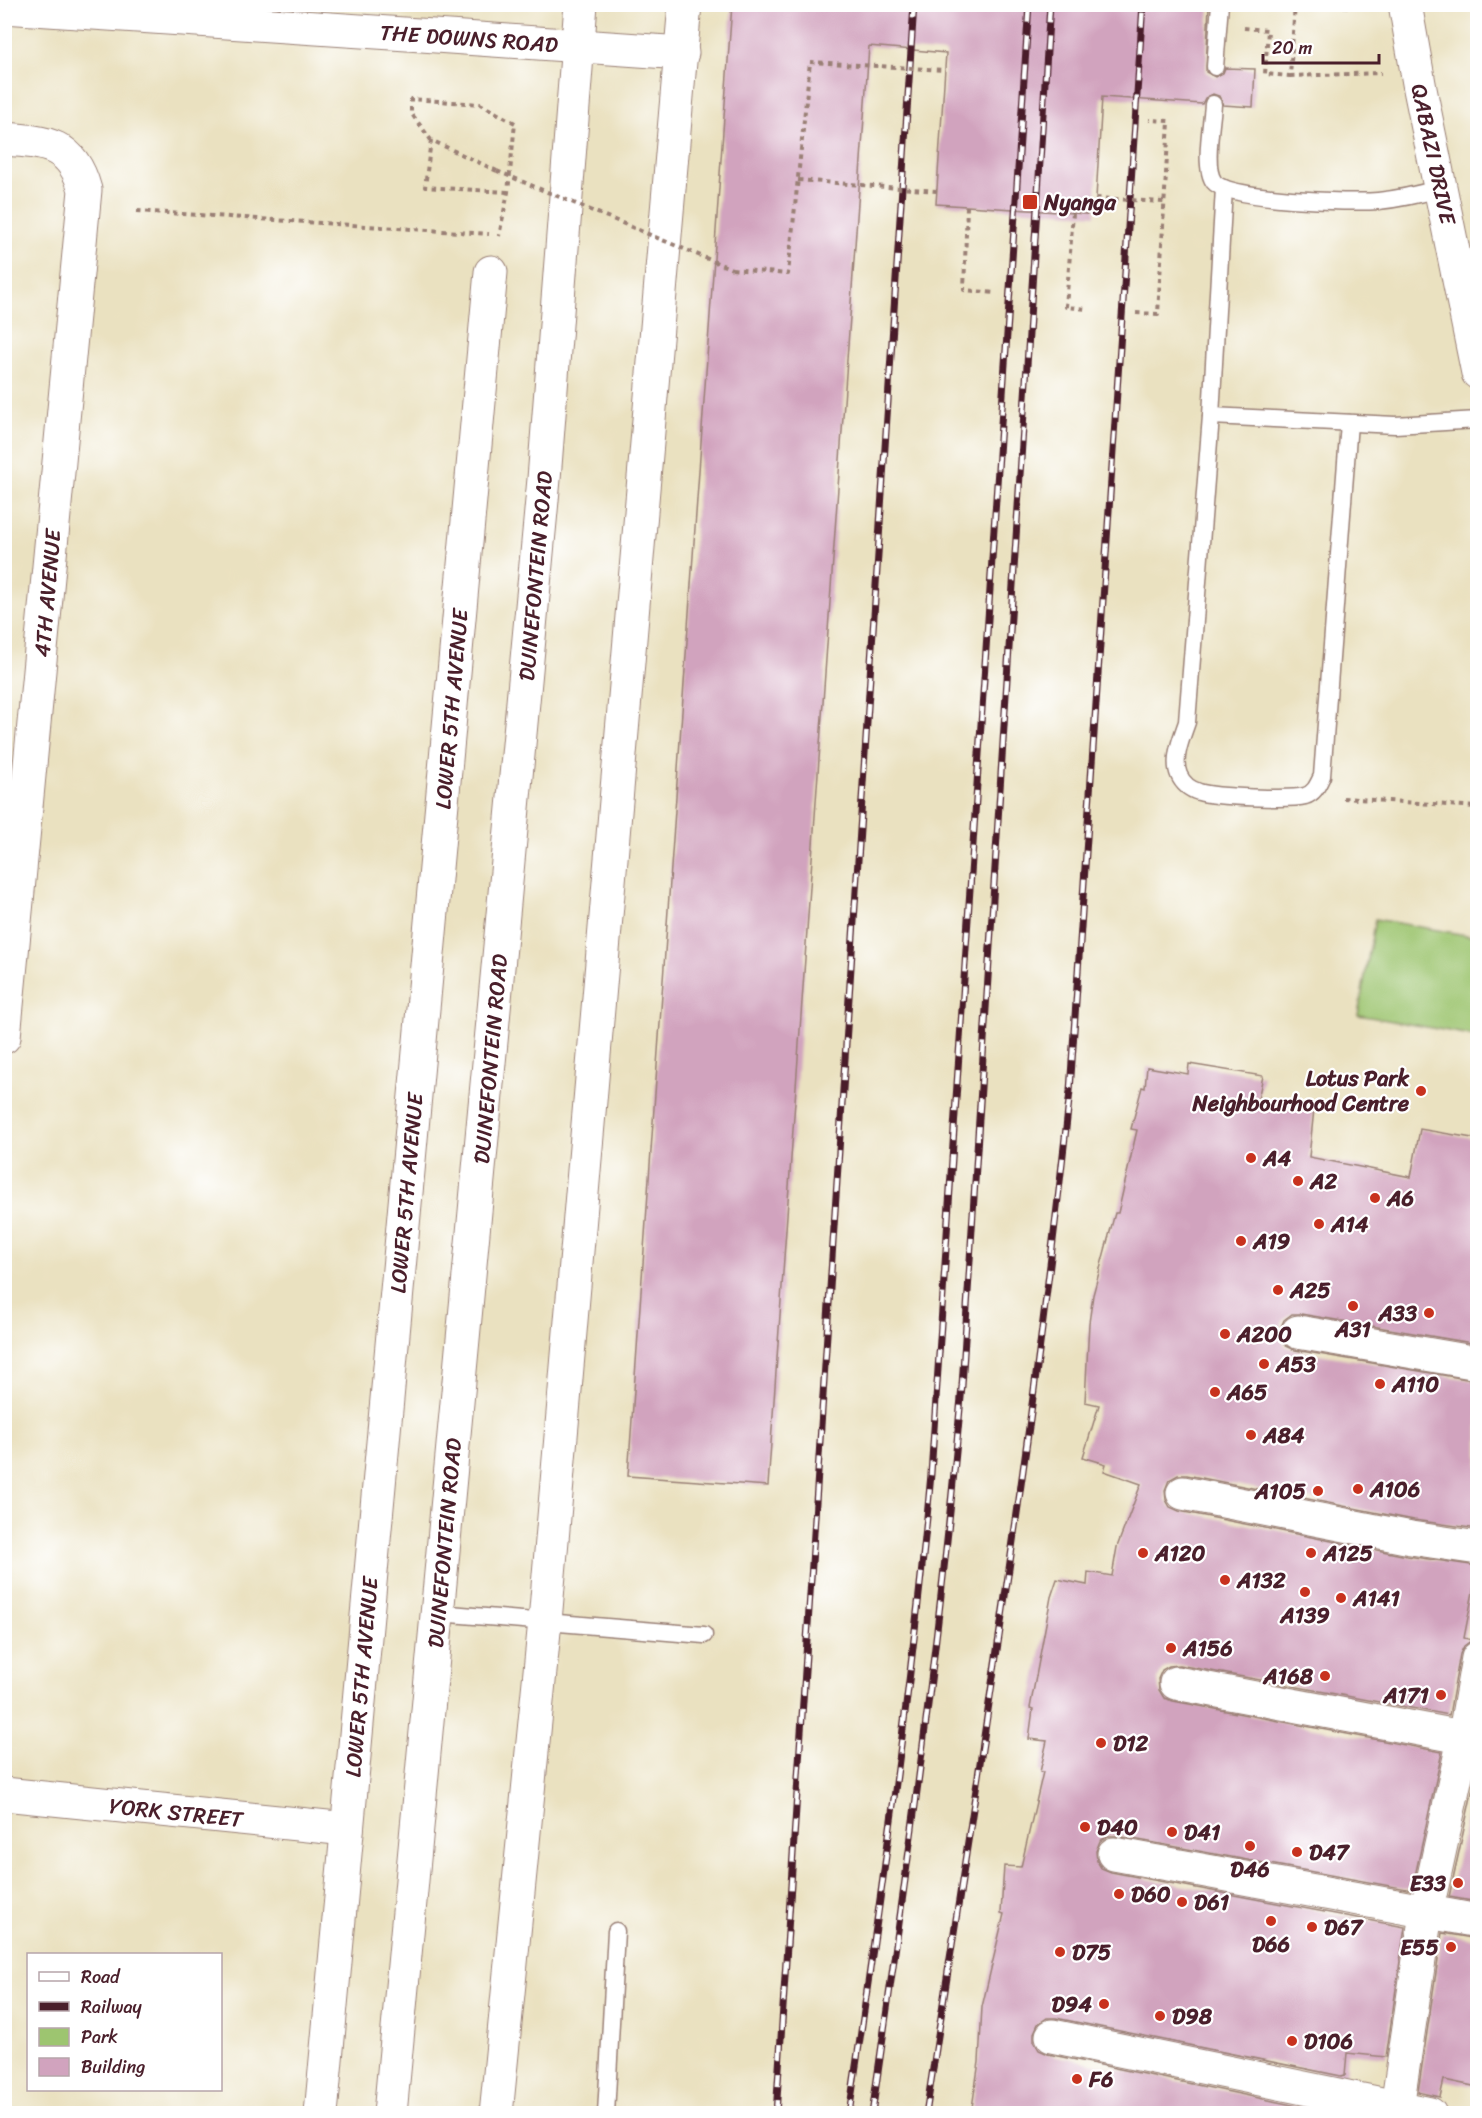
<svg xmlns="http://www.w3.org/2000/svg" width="1482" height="2118" font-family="Sriracha,sans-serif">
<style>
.green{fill:#9dc570;stroke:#74724e;stroke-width:1.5}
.building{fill:#d1a3be}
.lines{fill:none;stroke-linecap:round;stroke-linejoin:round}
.lane-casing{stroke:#9a8076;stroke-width:19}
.street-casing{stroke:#9a8076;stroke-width:35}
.secondary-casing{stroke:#9a8076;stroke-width:35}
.primary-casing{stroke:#9a8076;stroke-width:35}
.path{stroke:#9a8076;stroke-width:4;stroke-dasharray:4.5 4.5;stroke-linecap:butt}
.lane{stroke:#fff;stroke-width:16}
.street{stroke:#fff;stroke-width:33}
.secondary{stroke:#fff;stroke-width:33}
.primary{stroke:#fff;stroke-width:33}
.rail-casing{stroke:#4a1f2b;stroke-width:7}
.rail{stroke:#fff;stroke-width:4.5;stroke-dasharray:14;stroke-linecap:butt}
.path-bridge{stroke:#9a8076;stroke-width:4;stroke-dasharray:4.5 4.5;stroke-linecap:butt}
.poi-dot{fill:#c8321e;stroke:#fff;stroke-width:2}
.labels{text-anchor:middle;stroke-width:4.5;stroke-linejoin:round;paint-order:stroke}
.street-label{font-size:22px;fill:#4a1f2b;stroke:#fff}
.poi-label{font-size:22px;font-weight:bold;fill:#4a1f2b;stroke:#fff;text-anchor:start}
</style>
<rect width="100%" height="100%" fill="#fff"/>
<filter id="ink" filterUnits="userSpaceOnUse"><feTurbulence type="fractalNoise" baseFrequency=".0167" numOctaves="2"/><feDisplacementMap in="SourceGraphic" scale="12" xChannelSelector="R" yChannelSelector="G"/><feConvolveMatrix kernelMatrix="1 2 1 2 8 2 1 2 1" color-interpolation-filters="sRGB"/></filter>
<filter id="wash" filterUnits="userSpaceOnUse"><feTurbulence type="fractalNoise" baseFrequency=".008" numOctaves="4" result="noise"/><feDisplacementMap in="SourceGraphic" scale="24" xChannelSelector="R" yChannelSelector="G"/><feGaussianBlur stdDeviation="1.35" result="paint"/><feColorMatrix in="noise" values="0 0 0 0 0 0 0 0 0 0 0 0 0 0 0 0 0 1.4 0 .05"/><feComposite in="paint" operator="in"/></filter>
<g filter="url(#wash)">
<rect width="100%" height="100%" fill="#eae1c0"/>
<!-- green -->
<path class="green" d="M 1375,919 L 1477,937 L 1477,1036 L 1358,1015 Z"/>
<g id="blocks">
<!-- building -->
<g class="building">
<path d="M 732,4 L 1209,4 L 1206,72 L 1215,77 L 1223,73 L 1225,68 L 1255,69 L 1253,107 L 1223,105 L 1219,96 L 1213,94 L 1205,98 L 1202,104 L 1102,97 L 1095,215 L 1073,213 L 936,204 L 946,53 L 869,46 L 768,1486 L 628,1476 Z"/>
<path d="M 1189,1064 L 1263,1076 L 1257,1104 L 1314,1109 L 1309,1157 L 1411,1177 L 1420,1129 L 1478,1139 L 1478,1344 L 1301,1314 L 1292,1314 L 1284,1320 L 1280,1329 L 1280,1338 L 1286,1346 L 1295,1350 L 1478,1381 L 1478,1529 L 1414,1520 L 1187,1475 L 1178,1475 L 1169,1480 L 1165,1490 L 1166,1500 L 1170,1507 L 1179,1511 L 1407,1556 L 1478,1566 L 1464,1638 L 1472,1640 L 1464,1646 L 1460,1654 L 1449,1715 L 1179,1665 L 1169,1666 L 1162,1670 L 1158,1679 L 1159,1690 L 1164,1698 L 1173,1701 L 1442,1752 L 1412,1890 L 1117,1836 L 1108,1836 L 1100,1841 L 1096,1851 L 1097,1861 L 1101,1868 L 1111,1872 L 1405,1927 L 1386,2057 L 1347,2053 L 1345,2075 L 1341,2076 L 1056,2018 L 1047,2018 L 1038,2024 L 1034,2033 L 1034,2041 L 1039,2050 L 1048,2054 L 1335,2114 L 971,2114 L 979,2062 L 982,2007 L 1004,1914 L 1001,1913 L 1004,1866 L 1021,1867 L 1043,1772 L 1040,1772 L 1047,1741 L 1029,1739 L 1033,1709 L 1030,1708 L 1051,1597 L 1057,1579 L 1087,1585 L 1088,1572 L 1112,1576 L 1117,1547 L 1141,1484 L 1104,1471 L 1106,1464 L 1083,1457 L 1099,1405 L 1085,1402 L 1089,1323 L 1093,1295 L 1115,1213 L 1118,1213 L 1137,1130 L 1131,1129 L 1142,1087 L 1145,1088 L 1147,1067 L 1188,1074 Z"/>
<path d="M 1478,1765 L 1478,1902 L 1449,1897 Z"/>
<path d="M 1442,1933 L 1478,1939 L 1478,2087 L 1444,2080 L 1440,2097 L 1418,2092 Z"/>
</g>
</g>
</g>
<g filter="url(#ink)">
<use href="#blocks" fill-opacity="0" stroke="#9a8076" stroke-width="1.5"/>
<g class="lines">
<!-- lane casing -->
<g class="lane-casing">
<g id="lane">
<path d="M 1215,67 L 1220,4"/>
<path d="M 1213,104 C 1212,123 1203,168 1214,182 C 1228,200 1352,203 1378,201 C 1399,199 1420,194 1441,188"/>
<path d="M 1224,188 L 1211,416 L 1187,722 C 1182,737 1172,759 1179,775 C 1183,784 1189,789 1199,792 C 1214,797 1290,800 1305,796 C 1315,793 1318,784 1322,776 L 1349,423"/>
<path d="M 1211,416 L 1395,425 L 1478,420"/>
<path d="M 438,1613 L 704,1635"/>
<path d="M 606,2114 L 616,1931"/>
</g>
</g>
<!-- street casing -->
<g class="street-casing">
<g id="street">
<path d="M 4,139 C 47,142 73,144 85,190 L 4,1037"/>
<path d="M 1298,1332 L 1478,1363"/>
<path d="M 1183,1493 L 1411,1538 L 1478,1548"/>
<path d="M 1176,1683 L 1478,1740"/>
<path d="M 4,1794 L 347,1829"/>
<path d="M 1114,1854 L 1478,1921"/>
<path d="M 1052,2036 L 1430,2114"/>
<path d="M 321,2114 L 491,272"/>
<path d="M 1396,2114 L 1426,1913 L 1464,1739 L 1478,1658"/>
</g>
</g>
<!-- secondary casing -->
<g class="secondary-casing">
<g id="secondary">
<path d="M 1405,4 L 1420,89 L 1478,373"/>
<path d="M 4,7 C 230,21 456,38 682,53"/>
</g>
</g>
<!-- primary casing -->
<g class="primary-casing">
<g id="primary">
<path d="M 390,2114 L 544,479 L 581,4"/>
<path d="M 496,2114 L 545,1621 L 685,4"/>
</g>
</g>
<!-- path -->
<g class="path">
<path d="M 1316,4 L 1368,8"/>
<path d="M 1244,28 L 1268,30 L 1265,74 L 1290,76 L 1295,4"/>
<path d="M 1290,76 L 1381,73"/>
<path d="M 431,140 L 425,187 L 508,192"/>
<path d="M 497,171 L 431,140 L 411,113 L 411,99 L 480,104 L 515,123 L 508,192 L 499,236"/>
<path d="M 967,206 L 964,290 L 996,293"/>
<path d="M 137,211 L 489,234"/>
<path d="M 1073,213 L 1066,307 L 1088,309"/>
<path d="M 732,269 L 788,274 L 810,62"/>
<path d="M 1136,313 L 1158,314 L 1169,121 L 1149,120"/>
<path d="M 1343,798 L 1478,807"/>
</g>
<!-- lane -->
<use href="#lane" class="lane"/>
<!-- street -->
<use href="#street" class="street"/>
<!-- secondary -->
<use href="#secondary" class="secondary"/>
<!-- primary -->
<use href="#primary" class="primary"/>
<!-- rail casing -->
<g class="rail-casing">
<g id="rail">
<path d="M 776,2114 L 914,4"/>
<path d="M 849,2114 C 880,1901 912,1688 931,1474 L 1029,4"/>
<path d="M 872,2114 C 907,1871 941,1630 962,1386 L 1050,4"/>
<path d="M 926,2114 C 978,1774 1034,1433 1070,1091 L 1143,4"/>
</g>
</g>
<!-- rail -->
<use href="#rail" class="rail"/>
<!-- path-bridge -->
<g class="path-bridge">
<path d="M 810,62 L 945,70"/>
<path d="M 497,171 L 732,269"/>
<path d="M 798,180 L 937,191"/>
<path d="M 1096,198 L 1164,202"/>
</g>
</g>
</g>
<!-- markers -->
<g class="poi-dot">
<rect x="1022" y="194" width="16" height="16" rx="3"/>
<circle cx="1421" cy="1091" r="6"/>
<circle cx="1251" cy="1158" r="6"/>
<circle cx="1298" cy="1181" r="6"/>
<circle cx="1375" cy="1198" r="6"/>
<circle cx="1319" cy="1224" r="6"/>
<circle cx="1241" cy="1241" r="6"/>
<circle cx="1278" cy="1290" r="6"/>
<circle cx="1353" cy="1306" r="6"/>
<circle cx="1429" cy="1313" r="6"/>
<circle cx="1225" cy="1334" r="6"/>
<circle cx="1264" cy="1364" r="6"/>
<circle cx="1380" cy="1384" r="6"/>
<circle cx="1215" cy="1392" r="6"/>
<circle cx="1251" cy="1435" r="6"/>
<circle cx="1358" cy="1489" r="6"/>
<circle cx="1318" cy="1491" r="6"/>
<circle cx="1143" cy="1553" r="6"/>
<circle cx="1311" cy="1553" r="6"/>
<circle cx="1225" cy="1580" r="6"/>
<circle cx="1305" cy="1592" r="6"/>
<circle cx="1341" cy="1598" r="6"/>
<circle cx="1171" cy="1648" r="6"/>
<circle cx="1325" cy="1676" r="6"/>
<circle cx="1441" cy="1695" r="6"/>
<circle cx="1101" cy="1743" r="6"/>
<circle cx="1085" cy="1827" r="6"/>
<circle cx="1172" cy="1832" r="6"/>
<circle cx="1250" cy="1846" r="6"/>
<circle cx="1297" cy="1852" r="6"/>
<circle cx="1458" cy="1883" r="6"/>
<circle cx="1119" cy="1894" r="6"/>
<circle cx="1182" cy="1902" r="6"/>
<circle cx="1271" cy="1921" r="6"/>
<circle cx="1312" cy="1927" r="6"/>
<circle cx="1451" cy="1947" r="6"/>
<circle cx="1060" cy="1952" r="6"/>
<circle cx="1104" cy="2004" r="6"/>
<circle cx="1160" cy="2016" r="6"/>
<circle cx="1292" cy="2041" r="6"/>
<circle cx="1077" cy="2079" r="6"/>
</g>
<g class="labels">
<!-- street labels -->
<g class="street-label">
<text transform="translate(469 38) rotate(4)" y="8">THE DOWNS ROAD</text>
<text transform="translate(1434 154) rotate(78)" y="8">QABAZI DRIVE</text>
<text transform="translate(535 576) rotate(-85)" y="8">DUINEFONTEIN ROAD</text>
<text transform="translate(47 593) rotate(-85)" y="8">4TH AVENUE</text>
<text transform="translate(451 709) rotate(-85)" y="8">LOWER 5TH AVENUE</text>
<text transform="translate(490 1059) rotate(-85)" y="8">DUINEFONTEIN ROAD</text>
<text transform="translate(406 1193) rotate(-85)" y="8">LOWER 5TH AVENUE</text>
<text transform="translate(444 1543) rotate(-85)" y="8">DUINEFONTEIN ROAD</text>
<text transform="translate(361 1677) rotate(-85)" y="8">LOWER 5TH AVENUE</text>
<text transform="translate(176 1812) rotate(6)" y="8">YORK STREET</text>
</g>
<!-- poi labels -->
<g class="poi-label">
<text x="1044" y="210">Nyanga</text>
<text x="1409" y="1086" text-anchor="end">Lotus Park<tspan x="1409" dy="25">Neighbourhood Centre</tspan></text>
<text x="1263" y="1166">A4</text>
<text x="1310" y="1189">A2</text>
<text x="1387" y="1206">A6</text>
<text x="1331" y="1232">A14</text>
<text x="1253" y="1249">A19</text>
<text x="1290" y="1298">A25</text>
<text x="1417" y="1321" text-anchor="end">A33</text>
<text x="1353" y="1337" text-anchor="middle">A31</text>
<text x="1237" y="1342">A200</text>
<text x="1276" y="1372">A53</text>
<text x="1392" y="1392">A110</text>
<text x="1227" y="1400">A65</text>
<text x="1263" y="1443">A84</text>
<text x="1370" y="1497">A106</text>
<text x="1306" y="1499" text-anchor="end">A105</text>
<text x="1155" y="1561">A120</text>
<text x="1323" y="1561">A125</text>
<text x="1237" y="1588">A132</text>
<text x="1353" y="1606">A141</text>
<text x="1305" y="1623" text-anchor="middle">A139</text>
<text x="1183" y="1656">A156</text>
<text x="1313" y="1684" text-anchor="end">A168</text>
<text x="1429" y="1703" text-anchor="end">A171</text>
<text x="1113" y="1751">D12</text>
<text x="1097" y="1835">D40</text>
<text x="1184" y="1840">D41</text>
<text x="1309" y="1860">D47</text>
<text x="1250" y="1877" text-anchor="middle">D46</text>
<text x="1446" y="1891" text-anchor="end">E33</text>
<text x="1131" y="1902">D60</text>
<text x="1194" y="1910">D61</text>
<text x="1324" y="1935">D67</text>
<text x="1271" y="1952" text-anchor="middle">D66</text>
<text x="1439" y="1955" text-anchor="end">E55</text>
<text x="1072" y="1960">D75</text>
<text x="1092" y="2012" text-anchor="end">D94</text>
<text x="1172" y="2024">D98</text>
<text x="1304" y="2049">D106</text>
<text x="1089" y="2087">F6</text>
</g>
</g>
<!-- margin -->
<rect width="1482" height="2118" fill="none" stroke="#fff" stroke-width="24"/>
<!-- legend -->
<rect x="27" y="1953" width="195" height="138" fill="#ffffff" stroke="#b7a5aa" stroke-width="1.5"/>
<rect x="39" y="1972" width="30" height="9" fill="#ffffff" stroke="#b7a5aa" stroke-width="1.5"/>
<text x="81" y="1983" font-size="18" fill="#4a1f2b">Road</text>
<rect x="39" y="2002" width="30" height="9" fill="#4a1f2b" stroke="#b7a5aa" stroke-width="1.5"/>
<text x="81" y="2013" font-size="18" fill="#4a1f2b">Railway</text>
<rect x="39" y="2028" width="30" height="18" fill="#9dc570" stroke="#b7a5aa" stroke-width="1.5"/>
<text x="81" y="2043" font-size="18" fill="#4a1f2b">Park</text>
<rect x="39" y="2058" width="30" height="18" fill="#d1a3be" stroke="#b7a5aa" stroke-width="1.5"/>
<text x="81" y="2073" font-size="18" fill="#4a1f2b">Building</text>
<!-- scale -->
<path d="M1263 54v9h116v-9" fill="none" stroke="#4a1f2b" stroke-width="3"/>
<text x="1272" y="54" font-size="18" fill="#4a1f2b" stroke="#ffffff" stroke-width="4.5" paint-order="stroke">20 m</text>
</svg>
